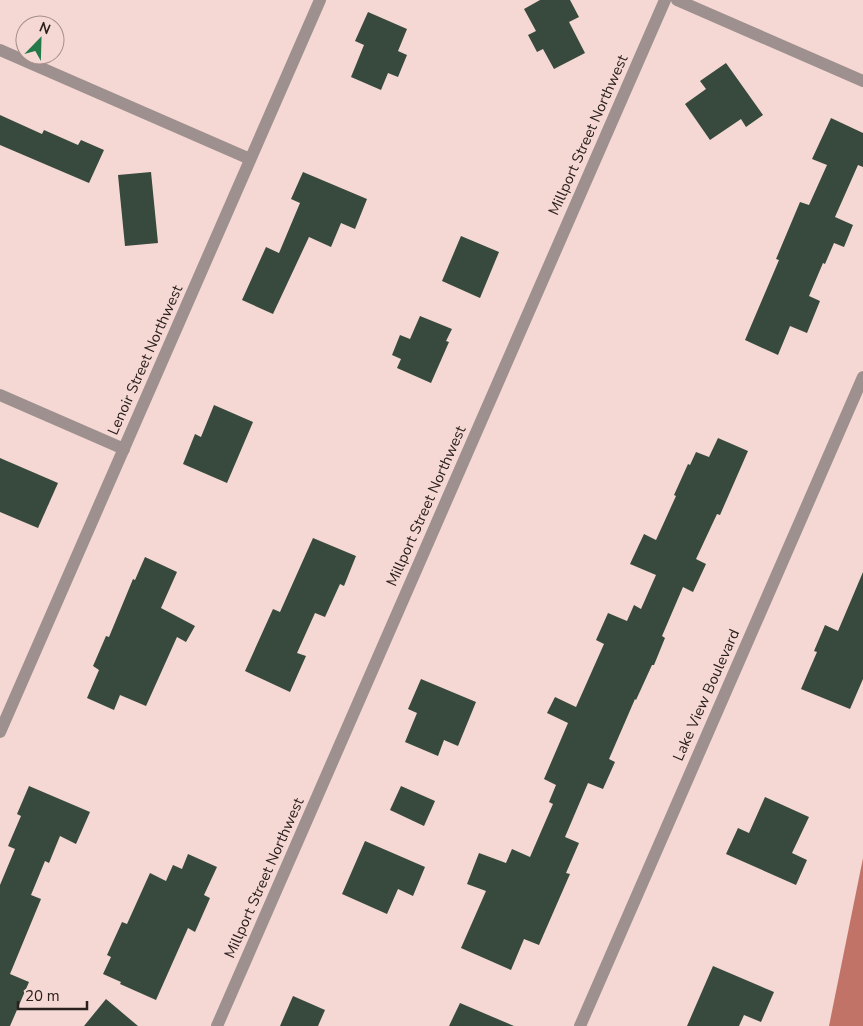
<svg xmlns="http://www.w3.org/2000/svg" width="863" height="1026" font-family="'Nunito Sans',sans-serif">
<style>
.water{fill:#c27367}
.building{fill:#374a3d}
.lines{fill:none;stroke-linecap:round;stroke-linejoin:round}
.minor{stroke:#9d908e;stroke-width:12}
.labels{text-anchor:middle;stroke-width:5;stroke-linejoin:round;paint-order:stroke}
.street-label{font-size:15px;fill:#2a201e;stroke:#f5d8d3}
</style>
<rect width="100%" height="100%" fill="#f5d8d3"/>
<!-- water -->
<path class="water" d="M 863,858 L 863,1026 L 829,1026 Z"/>
<!-- building -->
<g class="building">
<path d="M 540,0 L 570,0 L 579,17 L 569,22 L 585,53 L 554,69 L 543,49 L 537,52 L 528,35 L 536,31 L 524,9 Z"/>
<path d="M 368,12 L 407,29 L 398,51 L 407,55 L 398,77 L 388,73 L 381,90 L 351,77 L 364,45 L 355,41 Z"/>
<path d="M 726,63 L 763,115 L 746,127 L 741,119 L 710,140 L 685,104 L 706,89 L 700,81 Z"/>
<path d="M 0,115 L 42,134 L 44,130 L 78,145 L 81,140 L 104,150 L 89,183 L 0,145 Z"/>
<path d="M 831,118 L 863,133 L 863,167 L 858,165 L 835,217 L 853,225 L 844,247 L 834,243 L 825,264 L 823,263 L 809,296 L 820,301 L 807,333 L 790,326 L 778,355 L 745,340 L 779,260 L 776,259 L 800,202 L 809,205 L 827,165 L 812,159 Z"/>
<path d="M 151,172 L 158,243 L 125,246 L 118,175 Z"/>
<path d="M 303,172 L 367,199 L 355,229 L 341,223 L 331,247 L 309,237 L 273,314 L 242,300 L 266,247 L 279,253 L 300,203 L 291,199 Z"/>
<path d="M 461,236 L 499,252 L 480,298 L 442,281 Z"/>
<path d="M 420,316 L 452,329 L 446,341 L 449,342 L 431,383 L 397,368 L 401,359 L 392,355 L 400,335 L 410,339 Z"/>
<path d="M 214,405 L 253,422 L 227,483 L 183,464 L 195,434 L 201,437 Z"/>
<path d="M 718,438 L 748,451 L 720,515 L 717,514 L 696,559 L 706,564 L 693,592 L 683,587 L 662,636 L 665,638 L 654,665 L 652,665 L 636,700 L 635,699 L 609,759 L 615,762 L 603,789 L 588,783 L 565,837 L 579,843 L 566,873 L 570,874 L 539,945 L 524,939 L 511,970 L 461,948 L 486,891 L 467,884 L 479,853 L 506,863 L 512,849 L 530,857 L 553,804 L 549,802 L 556,785 L 544,779 L 568,723 L 547,713 L 555,697 L 576,707 L 604,644 L 596,640 L 608,613 L 627,621 L 634,605 L 641,609 L 656,575 L 630,564 L 644,534 L 656,540 L 676,496 L 674,495 L 688,464 L 690,465 L 696,452 L 709,457 Z"/>
<path d="M 0,458 L 58,483 L 38,528 L 0,512 Z"/>
<path d="M 313,538 L 356,556 L 344,586 L 340,584 L 325,617 L 315,613 L 297,653 L 306,656 L 290,692 L 245,671 L 273,609 L 280,612 Z"/>
<path d="M 145,557 L 177,572 L 161,608 L 195,626 L 186,642 L 177,637 L 146,706 L 120,695 L 114,710 L 87,698 L 99,670 L 93,666 L 106,636 L 109,637 L 133,579 L 135,580 Z"/>
<path d="M 863,572 L 863,679 L 850,709 L 801,689 L 817,652 L 814,651 L 825,625 L 838,631 Z"/>
<path d="M 421,679 L 476,702 L 458,746 L 444,740 L 438,756 L 405,742 L 417,713 L 408,709 Z"/>
<path d="M 29,786 L 90,812 L 76,844 L 60,836 L 49,863 L 45,861 L 31,895 L 41,899 L 10,974 L 29,982 L 10,1026 L 0,1026 L 0,885 L 15,849 L 8,846 L 21,816 L 17,814 Z"/>
<path d="M 401,786 L 435,801 L 424,826 L 390,810 Z"/>
<path d="M 765,797 L 809,817 L 792,853 L 807,860 L 796,885 L 726,854 L 738,828 L 749,833 Z"/>
<path d="M 365,841 L 425,867 L 413,896 L 398,889 L 387,914 L 342,894 Z"/>
<path d="M 188,854 L 217,867 L 204,895 L 210,898 L 195,932 L 188,928 L 156,1000 L 120,984 L 121,982 L 103,974 L 111,957 L 107,955 L 122,922 L 127,924 L 150,873 L 166,881 L 173,865 L 182,869 Z"/>
<path d="M 713,966 L 774,992 L 761,1022 L 744,1015 L 739,1026 L 687,1026 Z"/>
<path d="M 293,996 L 325,1010 L 318,1026 L 280,1026 Z"/>
<path d="M 106,999 L 138,1026 L 84,1026 Z"/>
<path d="M 460,1003 L 514,1026 L 449,1026 Z"/>
</g>
<g class="lines">
<!-- minor -->
<g class="minor">
<path d="M 677,0 L 863,81"/>
<path d="M 0,50 L 250,159"/>
<path d="M 0,395 L 124,449"/>
<path d="M 0,732 L 320,0"/>
<path d="M 217,1026 L 665,0"/>
<path d="M 580,1026 L 863,377"/>
</g>
</g>
<g class="labels">
<!-- street labels -->
<g class="street-label">
<text transform="translate(588 135) rotate(-66)" y="5">Millport Street Northwest</text>
<text transform="translate(145 360) rotate(-66)" y="5">Lenoir Street Northwest</text>
<text transform="translate(426 506) rotate(-66)" y="5">Millport Street Northwest</text>
<text transform="translate(706 695) rotate(-66)" y="5">Lake View Boulevard</text>
<text transform="translate(264 878) rotate(-66)" y="5">Millport Street Northwest</text>
</g>
</g>
<!-- north arrow -->
<g transform="translate(40 40) rotate(23)"><circle r="24" fill="#f5d8d3" stroke="#a48e8b"/>
<path d="M0-4L9 19L0 12L-9 19Z" fill="#25784a"/>
<text y="-8" font-size="14" font-weight="bold" text-anchor="middle" fill="#2a201e">N</text>
</g>
<!-- scale -->
<path d="M18 1001v8h69v-8" fill="none" stroke="#2a201e" stroke-width="2.5"/>
<text x="25" y="1001" font-size="15" fill="#2a201e" stroke="#f5d8d3" stroke-width="4" paint-order="stroke">20 m</text>
</svg>
